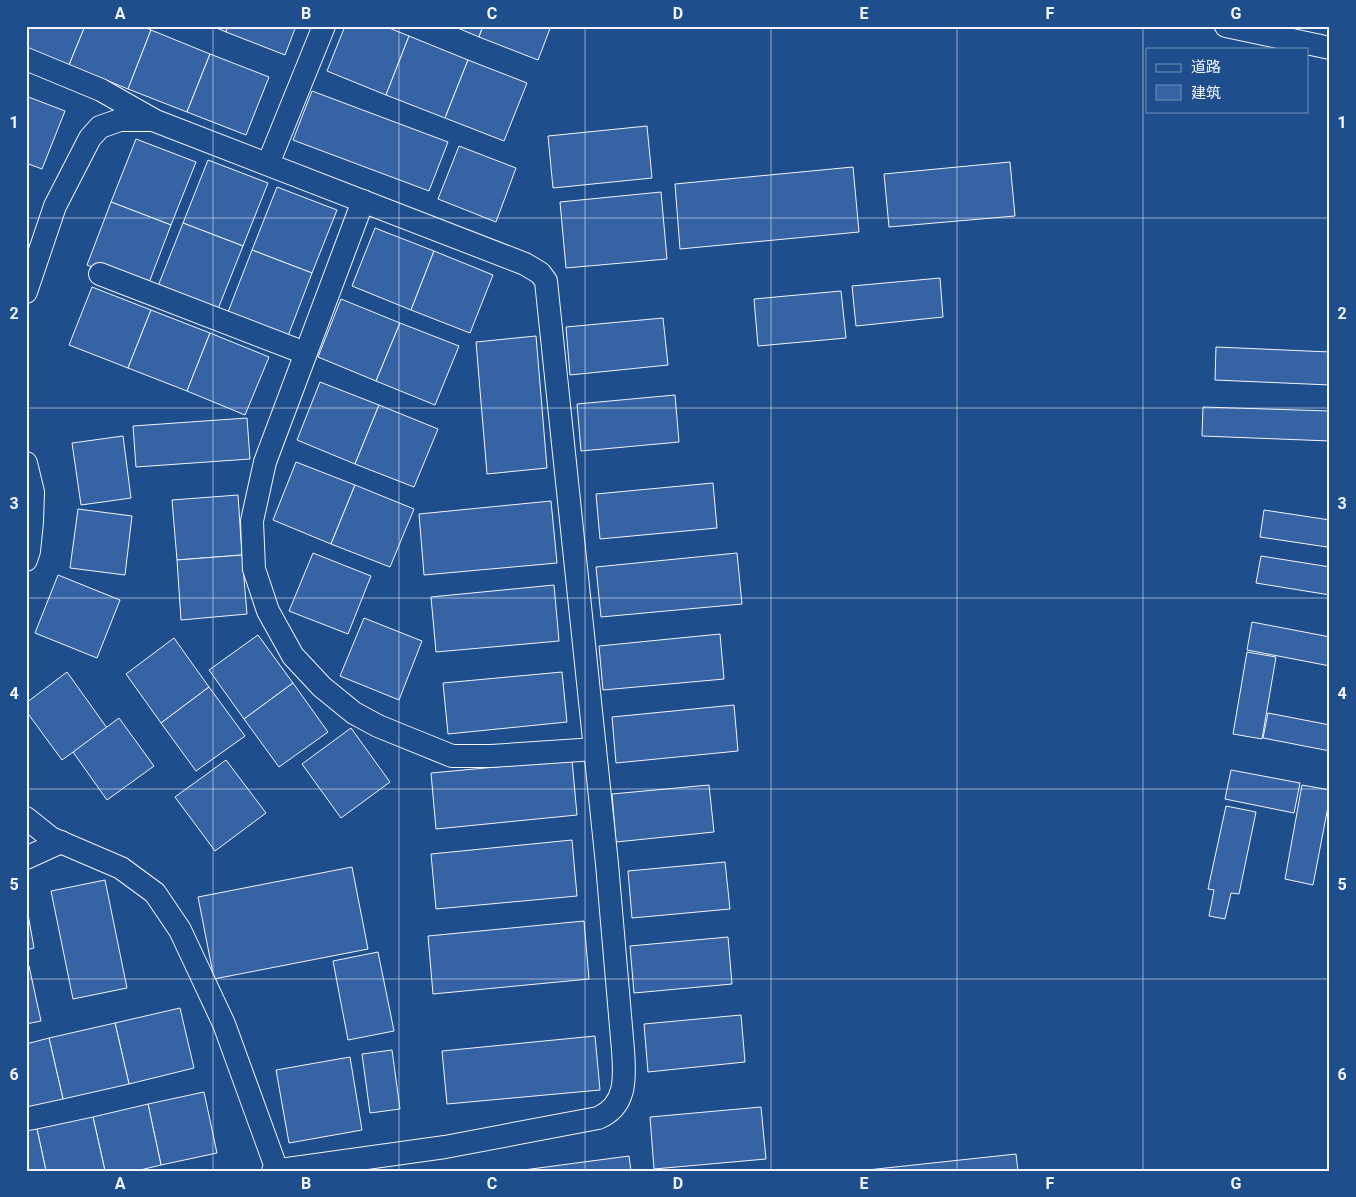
<svg xmlns="http://www.w3.org/2000/svg" width="1356" height="1197" font-family="Roboto,'Noto Sans SC',sans-serif">
<style>
.building{fill:#3563a3;stroke:#f2f6ff}
.lines{fill:none;stroke-linecap:round;stroke-linejoin:round}
.minor-casing{stroke:#f2f6ff;stroke-width:24}
.minor{stroke:#1f4e8c;stroke-width:22}
.grid{fill:none;stroke:#f2f6ff;stroke-width:1;stroke-opacity:0.55}
.neatline{fill:none;stroke:#f2f6ff;stroke-width:2}
.grid-label{font-size:16px;text-anchor:middle;font-weight:bold;fill:#f2f6ff}
</style>
<rect width="100%" height="100%" fill="#1f4e8c"/>
<!-- building -->
<g class="building">
<path d="M 26,26 L 85,26 L 69,65 L 26,48 Z"/>
<path d="M 85,26 L 142,26 L 151,30 L 128,89 L 69,65 Z"/>
<path d="M 212,26 L 228,26 L 226,32 Z"/>
<path d="M 228,26 L 296,26 L 285,55 L 226,32 Z"/>
<path d="M 345,26 L 384,26 L 409,36 L 386,95 L 327,71 Z"/>
<path d="M 453,26 L 483,26 L 479,37 Z"/>
<path d="M 483,26 L 551,26 L 538,60 L 479,37 Z"/>
<path d="M 151,30 L 210,54 L 187,112 L 128,89 Z"/>
<path d="M 409,36 L 468,60 L 445,118 L 386,95 Z"/>
<path d="M 210,54 L 269,77 L 246,135 L 187,112 Z"/>
<path d="M 468,60 L 527,83 L 504,141 L 445,118 Z"/>
<path d="M 312,91 L 448,142 L 429,191 L 293,140 Z"/>
<path d="M 26,96 L 65,111 L 42,169 L 26,163 Z"/>
<path d="M 647,126 L 652,178 L 553,188 L 548,136 Z"/>
<path d="M 136,139 L 196,162 L 171,225 L 111,202 Z"/>
<path d="M 459,146 L 516,168 L 496,222 L 438,199 Z"/>
<path d="M 208,160 L 268,183 L 243,246 L 183,223 Z"/>
<path d="M 1010,162 L 1015,216 L 889,227 L 884,174 Z"/>
<path d="M 853,167 L 859,232 L 680,249 L 675,184 Z"/>
<path d="M 277,187 L 337,210 L 312,273 L 252,250 Z"/>
<path d="M 661,192 L 667,259 L 566,268 L 560,202 Z"/>
<path d="M 111,202 L 171,225 L 147,288 L 87,265 Z"/>
<path d="M 183,223 L 243,246 L 218,309 L 158,286 Z"/>
<path d="M 375,228 L 434,251 L 411,310 L 352,286 Z"/>
<path d="M 252,250 L 312,273 L 288,336 L 228,312 Z"/>
<path d="M 434,251 L 493,275 L 470,333 L 411,310 Z"/>
<path d="M 940,278 L 943,317 L 856,326 L 852,286 Z"/>
<path d="M 92,287 L 151,310 L 128,368 L 69,345 Z"/>
<path d="M 841,291 L 846,338 L 758,346 L 754,299 Z"/>
<path d="M 341,299 L 400,323 L 376,381 L 318,357 Z"/>
<path d="M 151,310 L 210,333 L 187,391 L 128,368 Z"/>
<path d="M 663,318 L 668,365 L 570,375 L 566,327 Z"/>
<path d="M 400,323 L 459,346 L 435,405 L 376,381 Z"/>
<path d="M 210,333 L 269,357 L 245,415 L 187,391 Z"/>
<path d="M 536,336 L 547,468 L 487,474 L 476,342 Z"/>
<path d="M 1216,347 L 1330,352 L 1330,385 L 1215,380 Z"/>
<path d="M 320,382 L 379,405 L 355,464 L 297,440 Z"/>
<path d="M 675,395 L 679,442 L 581,451 L 577,404 Z"/>
<path d="M 379,405 L 438,429 L 414,487 L 355,464 Z"/>
<path d="M 1203,407 L 1330,411 L 1330,441 L 1202,436 Z"/>
<path d="M 247,418 L 250,459 L 136,467 L 133,426 Z"/>
<path d="M 123,436 L 131,498 L 81,505 L 72,443 Z"/>
<path d="M 296,462 L 355,485 L 331,544 L 273,520 Z"/>
<path d="M 713,483 L 717,528 L 600,539 L 596,494 Z"/>
<path d="M 355,485 L 414,509 L 390,567 L 331,544 Z"/>
<path d="M 238,495 L 242,555 L 177,560 L 172,500 Z"/>
<path d="M 551,501 L 557,563 L 424,575 L 419,514 Z"/>
<path d="M 78,509 L 132,516 L 125,575 L 70,568 Z"/>
<path d="M 1264,510 L 1330,520 L 1330,533 L 1327,547 L 1260,537 Z"/>
<path d="M 313,553 L 371,576 L 348,634 L 289,611 Z"/>
<path d="M 737,553 L 742,604 L 601,617 L 596,567 Z"/>
<path d="M 242,555 L 247,614 L 181,620 L 177,560 Z"/>
<path d="M 1261,556 L 1330,567 L 1330,595 L 1256,583 Z"/>
<path d="M 58,575 L 120,600 L 97,658 L 35,633 Z"/>
<path d="M 554,585 L 559,641 L 436,652 L 431,597 Z"/>
<path d="M 364,618 L 422,641 L 399,700 L 340,676 Z"/>
<path d="M 1252,622 L 1330,637 L 1330,666 L 1247,650 Z"/>
<path d="M 720,634 L 724,679 L 603,690 L 599,646 Z"/>
<path d="M 258,635 L 293,683 L 244,719 L 209,670 Z"/>
<path d="M 174,638 L 209,687 L 161,723 L 126,674 Z"/>
<path d="M 1247,652 L 1276,657 L 1262,739 L 1233,734 Z"/>
<path d="M 67,672 L 107,728 L 62,760 L 26,711 L 26,703 Z"/>
<path d="M 562,672 L 567,722 L 448,734 L 443,683 Z"/>
<path d="M 293,683 L 328,732 L 279,767 L 244,719 Z"/>
<path d="M 209,687 L 245,736 L 196,771 L 161,723 Z"/>
<path d="M 734,705 L 738,751 L 616,763 L 612,717 Z"/>
<path d="M 1268,713 L 1330,725 L 1330,751 L 1263,738 Z"/>
<path d="M 119,718 L 154,766 L 107,800 L 73,752 Z"/>
<path d="M 351,728 L 390,782 L 341,818 L 302,764 Z"/>
<path d="M 226,760 L 266,813 L 215,851 L 175,797 Z"/>
<path d="M 572,760 L 577,815 L 436,829 L 431,773 Z"/>
<path d="M 1231,770 L 1300,783 L 1294,813 L 1225,799 Z"/>
<path d="M 709,785 L 714,832 L 616,842 L 612,794 Z"/>
<path d="M 1302,785 L 1330,790 L 1330,796 L 1313,885 L 1285,879 Z"/>
<path d="M 1226,806 L 1256,812 L 1239,894 L 1231,893 L 1225,919 L 1209,916 L 1214,890 L 1208,889 Z"/>
<path d="M 572,840 L 577,896 L 436,909 L 431,854 Z"/>
<path d="M 725,862 L 730,909 L 632,918 L 628,871 Z"/>
<path d="M 352,867 L 368,949 L 214,979 L 198,897 Z"/>
<path d="M 105,880 L 127,988 L 73,999 L 51,891 Z"/>
<path d="M 26,903 L 34,948 L 26,950 Z"/>
<path d="M 584,921 L 589,979 L 433,994 L 428,936 Z"/>
<path d="M 728,937 L 732,984 L 634,993 L 630,946 Z"/>
<path d="M 378,952 L 394,1031 L 348,1040 L 333,961 Z"/>
<path d="M 26,966 L 29,966 L 41,1021 L 26,1024 Z"/>
<path d="M 180,1008 L 194,1068 L 129,1084 L 115,1023 Z"/>
<path d="M 741,1015 L 745,1062 L 648,1072 L 644,1024 Z"/>
<path d="M 115,1023 L 129,1084 L 63,1099 L 49,1038 Z"/>
<path d="M 595,1036 L 600,1090 L 447,1104 L 442,1051 Z"/>
<path d="M 49,1038 L 63,1099 L 26,1107 L 26,1044 Z"/>
<path d="M 392,1050 L 400,1109 L 370,1113 L 362,1054 Z"/>
<path d="M 350,1057 L 362,1130 L 289,1143 L 276,1070 Z"/>
<path d="M 204,1092 L 217,1153 L 161,1165 L 148,1104 Z"/>
<path d="M 148,1104 L 161,1165 L 136,1171 L 105,1171 L 93,1117 Z"/>
<path d="M 761,1107 L 766,1159 L 654,1169 L 650,1117 Z"/>
<path d="M 93,1117 L 105,1171 L 46,1171 L 37,1129 Z"/>
<path d="M 37,1129 L 46,1171 L 26,1171 L 26,1131 Z"/>
<path d="M 1016,1154 L 1018,1171 L 858,1171 Z"/>
<path d="M 629,1156 L 631,1171 L 516,1171 Z"/>
</g>
<g class="lines">
<!-- minor casing -->
<g class="minor-casing">
<g id="minor">
<path d="M 1226,26 L 1330,48"/>
<path d="M 26,59 L 101,90 L 152,119"/>
<path d="M 268,164 L 324,26"/>
<path d="M 363,201 L 265,462 L 252,521 L 254,569 L 268,611 L 293,656 L 322,687 L 354,713 L 378,726 L 452,756 L 491,756 L 595,749"/>
<path d="M 100,274 L 305,353"/>
<path d="M 26,292 L 55,206 L 90,138 L 100,127 L 120,120 L 153,120 L 525,264 L 540,273 L 546,281 L 607,864 L 623,1050 C 625,1077 627,1106 598,1118 L 445,1147 L 273,1171"/>
<path d="M 26,463 L 33,492 L 32,522 L 29,551 L 26,560"/>
<path d="M 26,818 L 51,838 L 121,868 L 155,893 L 180,930 L 224,1024 L 277,1170"/>
<path d="M 26,858 L 61,842"/>
</g>
</g>
<!-- minor -->
<use href="#minor" class="minor"/>
</g>
<!-- grid -->
<path class="grid" d="M 213,26 L 213,1171M 399,26 L 399,1171M 585,26 L 585,1171M 771,26 L 771,1171M 957,26 L 957,1171M 1143,26 L 1143,1171M 26,218 L 1330,218M 26,408 L 1330,408M 26,598 L 1330,598M 26,789 L 1330,789M 26,979 L 1330,979"/>
<!-- border -->
<rect width="1356" height="1197" fill="none" stroke="#1f4e8c" stroke-width="55"/>
<!-- legend -->
<rect x="1146" y="48" width="162" height="65" fill="#1f4e8c" stroke="#7391ba"/>
<rect x="1156" y="64" width="25" height="8" fill="#1f4e8c" stroke="#7391ba"/>
<text x="1191" y="72" font-size="15" fill="#f2f6ff">道路</text>
<rect x="1156" y="85" width="25" height="15" fill="#3563a3" stroke="#7391ba"/>
<text x="1191" y="98" font-size="15" fill="#f2f6ff">建筑</text>
<rect x="28" y="28" width="1300" height="1142" class="neatline"/>
<g class="grid-label">
<text x="120" y="19">A</text>
<text x="306" y="19">B</text>
<text x="492" y="19">C</text>
<text x="678" y="19">D</text>
<text x="864" y="19">E</text>
<text x="1050" y="19">F</text>
<text x="1236" y="19">G</text>
<text x="14" y="128">1</text>
<text x="1342" y="128">1</text>
<text x="14" y="319">2</text>
<text x="1342" y="319">2</text>
<text x="14" y="509">3</text>
<text x="1342" y="509">3</text>
<text x="14" y="699">4</text>
<text x="1342" y="699">4</text>
<text x="14" y="890">5</text>
<text x="1342" y="890">5</text>
<text x="14" y="1080">6</text>
<text x="1342" y="1080">6</text>
<text x="120" y="1189">A</text>
<text x="306" y="1189">B</text>
<text x="492" y="1189">C</text>
<text x="678" y="1189">D</text>
<text x="864" y="1189">E</text>
<text x="1050" y="1189">F</text>
<text x="1236" y="1189">G</text>
</g>
</svg>
